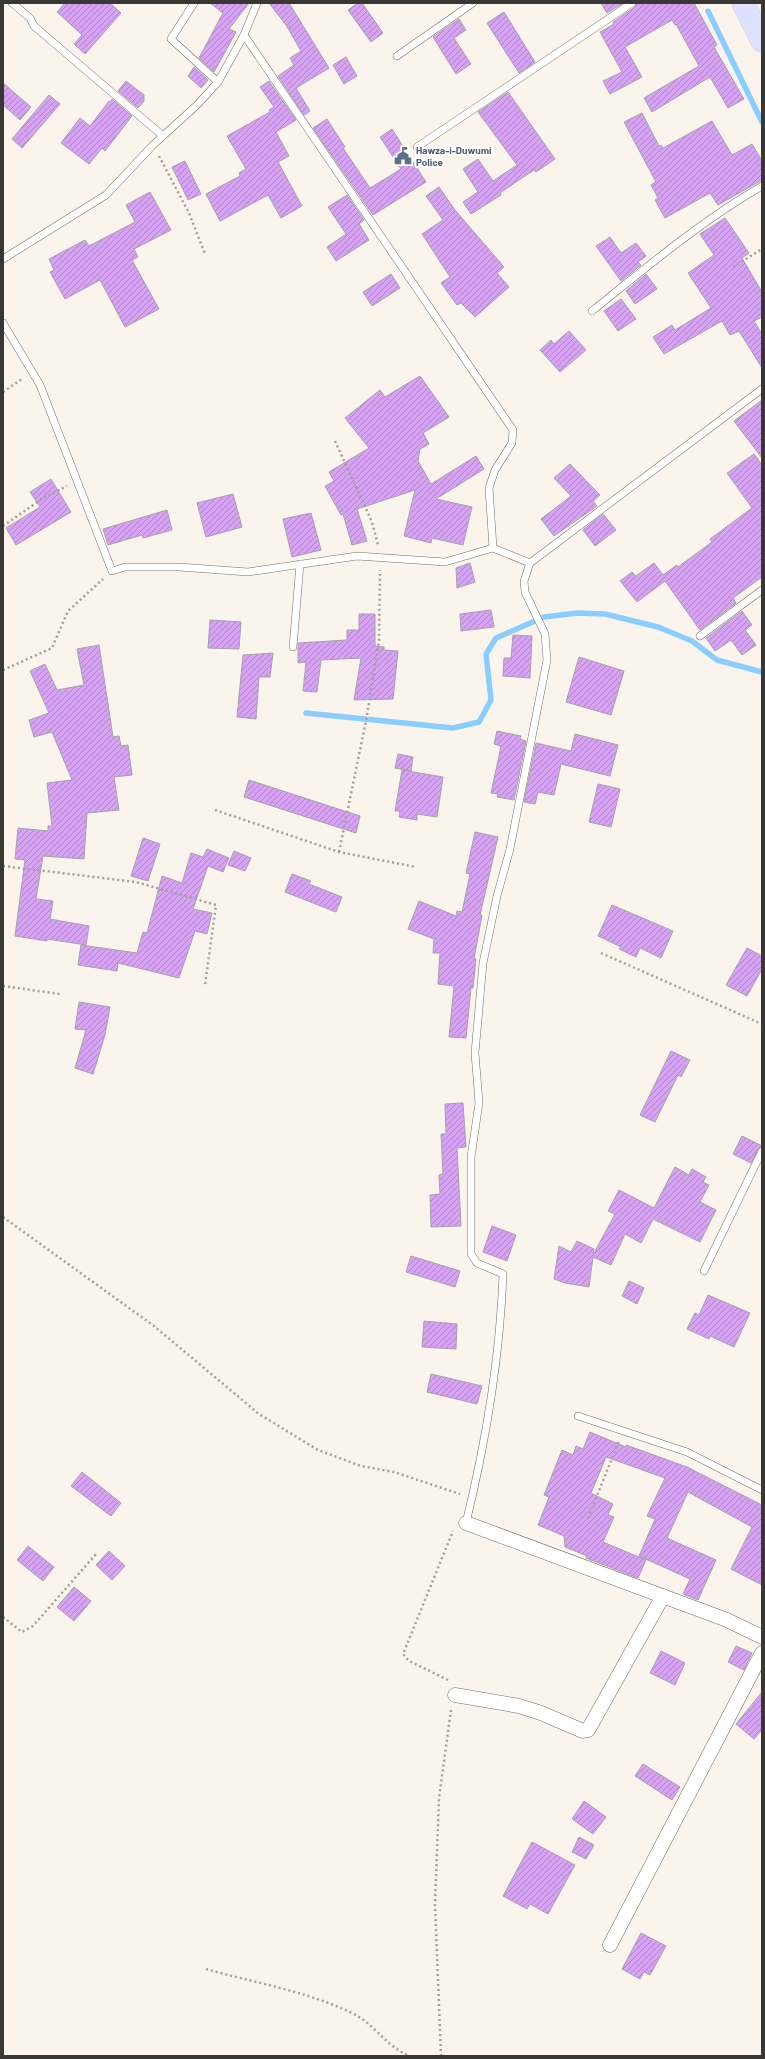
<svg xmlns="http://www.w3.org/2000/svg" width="765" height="2059" font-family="Barlow,sans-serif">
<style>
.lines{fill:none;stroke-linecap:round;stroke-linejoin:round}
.stream{stroke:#89cefe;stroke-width:5.5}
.building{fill:url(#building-hatch);stroke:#a6a1a9}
.lane-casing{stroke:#736e68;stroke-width:8}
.street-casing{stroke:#736e68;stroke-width:15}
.primary-casing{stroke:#d3d3d2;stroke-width:23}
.path{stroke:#a49f9a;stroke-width:2.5;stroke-dasharray:2 3;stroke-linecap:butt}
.lane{stroke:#fff;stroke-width:7}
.street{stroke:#fff;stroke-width:14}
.primary{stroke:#dfe0fe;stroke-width:22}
.labels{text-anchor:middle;stroke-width:4;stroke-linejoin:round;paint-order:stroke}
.service-label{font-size:10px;font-weight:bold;fill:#4e5e75;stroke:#fff;text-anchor:start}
</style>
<defs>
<pattern id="building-hatch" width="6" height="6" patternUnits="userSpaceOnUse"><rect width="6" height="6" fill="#d6a3f3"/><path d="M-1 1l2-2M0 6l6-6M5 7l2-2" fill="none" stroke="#af86c6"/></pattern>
</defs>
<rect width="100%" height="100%" fill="#faf4ed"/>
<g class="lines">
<!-- stream -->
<g class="stream">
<path d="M 708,11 L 762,122"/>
<path d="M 306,713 L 453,728 L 479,722 L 491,700 L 486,654 L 496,638 L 544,617 L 578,613 L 605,614 L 658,627 L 692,641 L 717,660 L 762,672"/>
</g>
</g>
<!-- building -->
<g class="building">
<path d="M 65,3 L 110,3 L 121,13 L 85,54 L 74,44 L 82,35 L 57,12 Z"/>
<path d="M 210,3 L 249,3 L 229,29 L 236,32 L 214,72 L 199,58 L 223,13 Z"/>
<path d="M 269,3 L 289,3 L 329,68 L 296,88 L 310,111 L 304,115 L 278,76 L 294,65 L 290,58 L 301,51 L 286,25 Z"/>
<path d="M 358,3 L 362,3 L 383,33 L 371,42 L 348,10 Z"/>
<path d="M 601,3 L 623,3 L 607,13 Z"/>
<path d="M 637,3 L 694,3 L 717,45 L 714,47 L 744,99 L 728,108 L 710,77 L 652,112 L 644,98 L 699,66 L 676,24 L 675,25 L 672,20 L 625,47 L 642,77 L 610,94 L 603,81 L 622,72 L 600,32 L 614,24 L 613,22 L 635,7 Z"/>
<path d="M 504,12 L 535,62 L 519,73 L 487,23 Z"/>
<path d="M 459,19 L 466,30 L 454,38 L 471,64 L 456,74 L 433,37 Z"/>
<path d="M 346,57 L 357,76 L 344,84 L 333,65 Z"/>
<path d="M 194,67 L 208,80 L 201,88 L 188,76 Z"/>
<path d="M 126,81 L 144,95 L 144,101 L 138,108 L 118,91 Z"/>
<path d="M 269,81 L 296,120 L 276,132 L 289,156 L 278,162 L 302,206 L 281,218 L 268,195 L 220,221 L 206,194 L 240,176 L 239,173 L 246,169 L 227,136 L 270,112 L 269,110 L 274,107 L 260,87 Z"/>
<path d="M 3,83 L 31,107 L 20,120 L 3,105 Z"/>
<path d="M 508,92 L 555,159 L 536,172 L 534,170 L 500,193 L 501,195 L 471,214 L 463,202 L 478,192 L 463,169 L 478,159 L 493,181 L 517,165 L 478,112 Z"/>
<path d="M 49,95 L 60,104 L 22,148 L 12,139 Z"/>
<path d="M 112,99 L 132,116 L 105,151 L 102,148 L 89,164 L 61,143 L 80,118 L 90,126 L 109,101 L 110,102 Z"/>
<path d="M 642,113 L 659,146 L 661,145 L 663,148 L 712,121 L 732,155 L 752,144 L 762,161 L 762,180 L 718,205 L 710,193 L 665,218 L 655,200 L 658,198 L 651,185 L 656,182 L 624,122 Z"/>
<path d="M 327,119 L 345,147 L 343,148 L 370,188 L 401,169 L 380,137 L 392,129 L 426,182 L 373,215 L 313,128 Z"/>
<path d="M 185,161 L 201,194 L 188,200 L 172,167 Z"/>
<path d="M 439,187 L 455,210 L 504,267 L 497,273 L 509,287 L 475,317 L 461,303 L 457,305 L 441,283 L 450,277 L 422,234 L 443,220 L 426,196 Z"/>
<path d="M 150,192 L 171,230 L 134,249 L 138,257 L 132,260 L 159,309 L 125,327 L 100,280 L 65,299 L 50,272 L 54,270 L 49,259 L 85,240 L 89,246 L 135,222 L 126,205 Z"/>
<path d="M 347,195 L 364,220 L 359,224 L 369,240 L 336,261 L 327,247 L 346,234 L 328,207 Z"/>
<path d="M 725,218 L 749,253 L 742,258 L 762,292 L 762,317 L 754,321 L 762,334 L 762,368 L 739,331 L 730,335 L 722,321 L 664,354 L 653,337 L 672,325 L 675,330 L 711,308 L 688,273 L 714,255 L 700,234 Z"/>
<path d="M 610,237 L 621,253 L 636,243 L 646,256 L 638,262 L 641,265 L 621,281 L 596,246 Z"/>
<path d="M 391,274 L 400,288 L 372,306 L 363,292 Z"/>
<path d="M 646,274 L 657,289 L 635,304 L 626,291 Z"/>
<path d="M 621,299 L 636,319 L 618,331 L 604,311 Z"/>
<path d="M 569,331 L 586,350 L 560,372 L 540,350 L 551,340 L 554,344 Z"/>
<path d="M 420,376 L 449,417 L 423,433 L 429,444 L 420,449 L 418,461 L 431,484 L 476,456 L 484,469 L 436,499 L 472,507 L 463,545 L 432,538 L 431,543 L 404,536 L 415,490 L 357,509 L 367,541 L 352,545 L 343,514 L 341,515 L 325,486 L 334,481 L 329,472 L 369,448 L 345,418 L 380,390 L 385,397 Z"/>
<path d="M 762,400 L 762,458 L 734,421 Z"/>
<path d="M 754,454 L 762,465 L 762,577 L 733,598 L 736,603 L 700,630 L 665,581 L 637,602 L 620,581 L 632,572 L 636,576 L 654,563 L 663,575 L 677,565 L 678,567 L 712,542 L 710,539 L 752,508 L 727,473 Z"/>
<path d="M 570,464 L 600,495 L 593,501 L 597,506 L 554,536 L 541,519 L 571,496 L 554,478 Z"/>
<path d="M 51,479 L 71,512 L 16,545 L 6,528 L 40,507 L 30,492 Z"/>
<path d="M 233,494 L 242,527 L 206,537 L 197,503 Z"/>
<path d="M 167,510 L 172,530 L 143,538 L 142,535 L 108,545 L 103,529 Z"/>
<path d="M 311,513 L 321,550 L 292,557 L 283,519 Z"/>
<path d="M 603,514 L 616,530 L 595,546 L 583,530 Z"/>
<path d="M 470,563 L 475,582 L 457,588 L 456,568 Z"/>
<path d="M 491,610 L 494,627 L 461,631 L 460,614 Z"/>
<path d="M 742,611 L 752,625 L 745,630 L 756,645 L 742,655 L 731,640 L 715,651 L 706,638 Z"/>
<path d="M 359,614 L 375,614 L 375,646 L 384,647 L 384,650 L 398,651 L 393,699 L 354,700 L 361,658 L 321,660 L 317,692 L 303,691 L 306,662 L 298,663 L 298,643 L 347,640 L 347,630 L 359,630 Z"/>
<path d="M 210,620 L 241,622 L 239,649 L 208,648 Z"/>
<path d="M 513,635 L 532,636 L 530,678 L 503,676 L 504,658 L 511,658 Z"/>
<path d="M 99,645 L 113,737 L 119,736 L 121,746 L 128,745 L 132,775 L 114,777 L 119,810 L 87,813 L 84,859 L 43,856 L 36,899 L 53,901 L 50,919 L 89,926 L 86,945 L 47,939 L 47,941 L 15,936 L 25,860 L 15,859 L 18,828 L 48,831 L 48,826 L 52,826 L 47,783 L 72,780 L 52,732 L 34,737 L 29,720 L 49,713 L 30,671 L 45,664 L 57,690 L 84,685 L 77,649 Z"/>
<path d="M 273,653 L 270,677 L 259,677 L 256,719 L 237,717 L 243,655 Z"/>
<path d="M 579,657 L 624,671 L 611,715 L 566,702 Z"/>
<path d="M 497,731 L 521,736 L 520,739 L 526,741 L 514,800 L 497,797 L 498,794 L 491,793 L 501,746 L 494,744 Z"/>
<path d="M 575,734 L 618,745 L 610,776 L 561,764 L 554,795 L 538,792 L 535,804 L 524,802 L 536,743 L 571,751 Z"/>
<path d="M 398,754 L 413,757 L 411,771 L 395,768 Z"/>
<path d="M 402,770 L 443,777 L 437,817 L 417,814 L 417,820 L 399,817 L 400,811 L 395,811 Z"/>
<path d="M 249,780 L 360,816 L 356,833 L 244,797 Z"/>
<path d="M 598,784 L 620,789 L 611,827 L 589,822 Z"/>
<path d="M 475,832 L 498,837 L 480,915 L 482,915 L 474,959 L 476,959 L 473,988 L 471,988 L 466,1038 L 449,1037 L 454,986 L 438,984 L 440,953 L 433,953 L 434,939 L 408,929 L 419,901 L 456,916 L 457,911 L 462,912 L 470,874 L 466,873 Z"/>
<path d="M 143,838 L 160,844 L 148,881 L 131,876 Z"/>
<path d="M 207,849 L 229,858 L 223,872 L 208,866 L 193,909 L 212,913 L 207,934 L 195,931 L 179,978 L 118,963 L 117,971 L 78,965 L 81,945 L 137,953 L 143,932 L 147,933 L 162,876 L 182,883 L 191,853 L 203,857 Z"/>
<path d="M 234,851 L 251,858 L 245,871 L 228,865 Z"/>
<path d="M 292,874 L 311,881 L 309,884 L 342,897 L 336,912 L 285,892 Z"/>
<path d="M 612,905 L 673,931 L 661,958 L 640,948 L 636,957 L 619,949 L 621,947 L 598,936 Z"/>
<path d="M 747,948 L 762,956 L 762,969 L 747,996 L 726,985 Z"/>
<path d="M 79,1002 L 110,1007 L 105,1035 L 93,1074 L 75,1068 L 86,1030 L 75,1029 Z"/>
<path d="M 671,1051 L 690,1060 L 681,1077 L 678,1075 L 655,1122 L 640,1115 Z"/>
<path d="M 463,1103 L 466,1147 L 457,1148 L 461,1226 L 431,1227 L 430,1195 L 440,1194 L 439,1175 L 443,1174 L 441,1134 L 446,1134 L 445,1104 Z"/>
<path d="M 742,1136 L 762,1146 L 758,1149 L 751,1163 L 733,1154 Z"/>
<path d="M 675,1167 L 689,1175 L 692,1169 L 706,1177 L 703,1182 L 709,1185 L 700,1202 L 716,1210 L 700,1242 L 653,1219 L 641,1243 L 625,1234 L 611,1265 L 593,1257 L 589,1287 L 565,1283 L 554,1279 L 559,1246 L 571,1252 L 577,1241 L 594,1249 L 593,1255 L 615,1214 L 608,1211 L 619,1190 L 654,1208 Z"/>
<path d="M 492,1226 L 516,1235 L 507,1261 L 483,1252 Z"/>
<path d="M 411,1256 L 460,1271 L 455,1287 L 406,1272 Z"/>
<path d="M 629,1281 L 644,1288 L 637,1304 L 622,1296 Z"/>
<path d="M 708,1295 L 750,1313 L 734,1347 L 710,1336 L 709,1339 L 687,1329 L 695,1313 L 699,1315 Z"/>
<path d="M 424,1321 L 457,1324 L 456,1349 L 422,1347 Z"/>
<path d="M 431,1374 L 482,1386 L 477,1404 L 427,1392 Z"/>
<path d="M 590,1432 L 626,1447 L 626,1445 L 687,1467 L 762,1505 L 762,1585 L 731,1569 L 752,1527 L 688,1492 L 667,1538 L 716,1560 L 698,1600 L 683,1594 L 690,1579 L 639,1556 L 655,1519 L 647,1516 L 665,1478 L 606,1457 L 591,1493 L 613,1504 L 608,1515 L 614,1517 L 603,1542 L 646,1560 L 638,1578 L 586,1558 L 587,1556 L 565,1547 L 564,1536 L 538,1525 L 549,1497 L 544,1495 L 562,1450 L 573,1455 L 576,1446 L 583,1449 Z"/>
<path d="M 82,1472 L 121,1503 L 111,1516 L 71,1486 Z"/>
<path d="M 28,1546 L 54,1567 L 43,1581 L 17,1560 Z"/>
<path d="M 109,1551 L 125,1566 L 112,1580 L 96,1565 Z"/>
<path d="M 74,1587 L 91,1601 L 74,1621 L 57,1607 Z"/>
<path d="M 736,1646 L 752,1653 L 744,1670 L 728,1662 Z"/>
<path d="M 661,1651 L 685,1663 L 675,1685 L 650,1673 Z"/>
<path d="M 762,1692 L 762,1730 L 754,1739 L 736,1724 Z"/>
<path d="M 643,1764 L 680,1787 L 672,1800 L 635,1776 Z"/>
<path d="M 584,1801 L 606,1817 L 593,1834 L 572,1819 Z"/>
<path d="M 579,1837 L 594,1845 L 586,1859 L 572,1852 Z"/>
<path d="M 532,1842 L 575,1865 L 548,1914 L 530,1904 L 527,1909 L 503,1896 Z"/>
<path d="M 641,1933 L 666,1946 L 650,1975 L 644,1972 L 640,1979 L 622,1969 Z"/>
</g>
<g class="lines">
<!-- lane casing -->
<g class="lane-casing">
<g id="lane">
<path d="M 12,3 L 30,18 L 34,26 L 163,136"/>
<path d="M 194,3 L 171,39 L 218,82"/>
<path d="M 244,35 L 513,430 L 512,443 L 495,470 L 489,488 L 493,548"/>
<path d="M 397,56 L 473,3"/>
<path d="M 417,147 L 632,3"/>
<path d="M 3,259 L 106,195 L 153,145 L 197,105 L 218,82 L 244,35 L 257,3"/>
<path d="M 592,311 C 647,267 701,221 762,186"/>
<path d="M 3,323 L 40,385 L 112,571 L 125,567 L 179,567 L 248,572 L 357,556 L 445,562 L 493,548 L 530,563 L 762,389"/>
<path d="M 700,636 L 762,590"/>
<path d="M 293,647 L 300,564"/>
<path d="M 704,1271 L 762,1151"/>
<path d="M 578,1416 L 687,1452 L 762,1490"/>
<path d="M 466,1523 C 486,1441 500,1358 503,1274 L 477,1263 L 471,1254 L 471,1157 L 479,1103 L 475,1053 L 483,963 L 497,896 L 510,849 L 547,660 L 545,634 L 525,592 L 524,581 L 530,563"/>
</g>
</g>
<!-- street casing -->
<g class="street-casing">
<g id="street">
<path d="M 466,1523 L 727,1620 L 762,1637"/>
<path d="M 455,1695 L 519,1706 L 541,1713 L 583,1731 L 588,1730 L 663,1596"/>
<path d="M 610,1945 L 762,1653"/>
</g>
</g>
<!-- primary casing -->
<g class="primary-casing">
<path id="primary" d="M 743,3 L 762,41"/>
</g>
<!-- path -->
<g class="path">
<path d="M 159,156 L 189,213 L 205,254"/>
<path d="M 733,267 L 762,249"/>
<path d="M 3,392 L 22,379"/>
<path d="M 335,441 L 372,522 L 378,545"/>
<path d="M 3,526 L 43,498 L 67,486"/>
<path d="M 3,670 L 52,648 L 68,611 L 103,579"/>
<path d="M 215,810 L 339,852 L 416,867"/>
<path d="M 339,852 L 366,721 L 379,641 L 380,570"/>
<path d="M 3,866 L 136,882 L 216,905 L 205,985"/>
<path d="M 601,953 L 762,1024"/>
<path d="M 3,986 L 60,994"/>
<path d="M 3,1217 L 154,1326 L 259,1414 L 318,1450 L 361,1466 L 394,1472 L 460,1494"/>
<path d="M 588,1518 L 619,1441"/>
<path d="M 3,1617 L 22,1632 L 33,1626 L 97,1553"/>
<path d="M 448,1680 L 409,1661 L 403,1654 L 453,1531"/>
<path d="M 206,1969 C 255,1983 307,1991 354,2014 C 375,2025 388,2048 410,2056"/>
<path d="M 441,2056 L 435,1905 L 439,1798 L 451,1710"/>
</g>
<!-- lane -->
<use href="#lane" class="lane"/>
<!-- street -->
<use href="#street" class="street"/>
<!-- primary -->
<use href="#primary" class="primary"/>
</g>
<!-- icons -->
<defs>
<g id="civic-bare" transform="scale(1.38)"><path d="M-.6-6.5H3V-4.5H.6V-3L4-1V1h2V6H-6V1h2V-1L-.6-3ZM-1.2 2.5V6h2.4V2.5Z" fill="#5c6f8a" stroke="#fff" stroke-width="2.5" paint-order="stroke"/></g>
</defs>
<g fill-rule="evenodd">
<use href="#civic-bare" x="403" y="156"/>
</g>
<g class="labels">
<!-- service labels -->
<g class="service-label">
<text x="416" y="154">Hawza-i-Duwumi<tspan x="416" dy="12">Police</tspan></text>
</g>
</g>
<!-- border -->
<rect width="765" height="2059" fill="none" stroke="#393734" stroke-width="8"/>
</svg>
